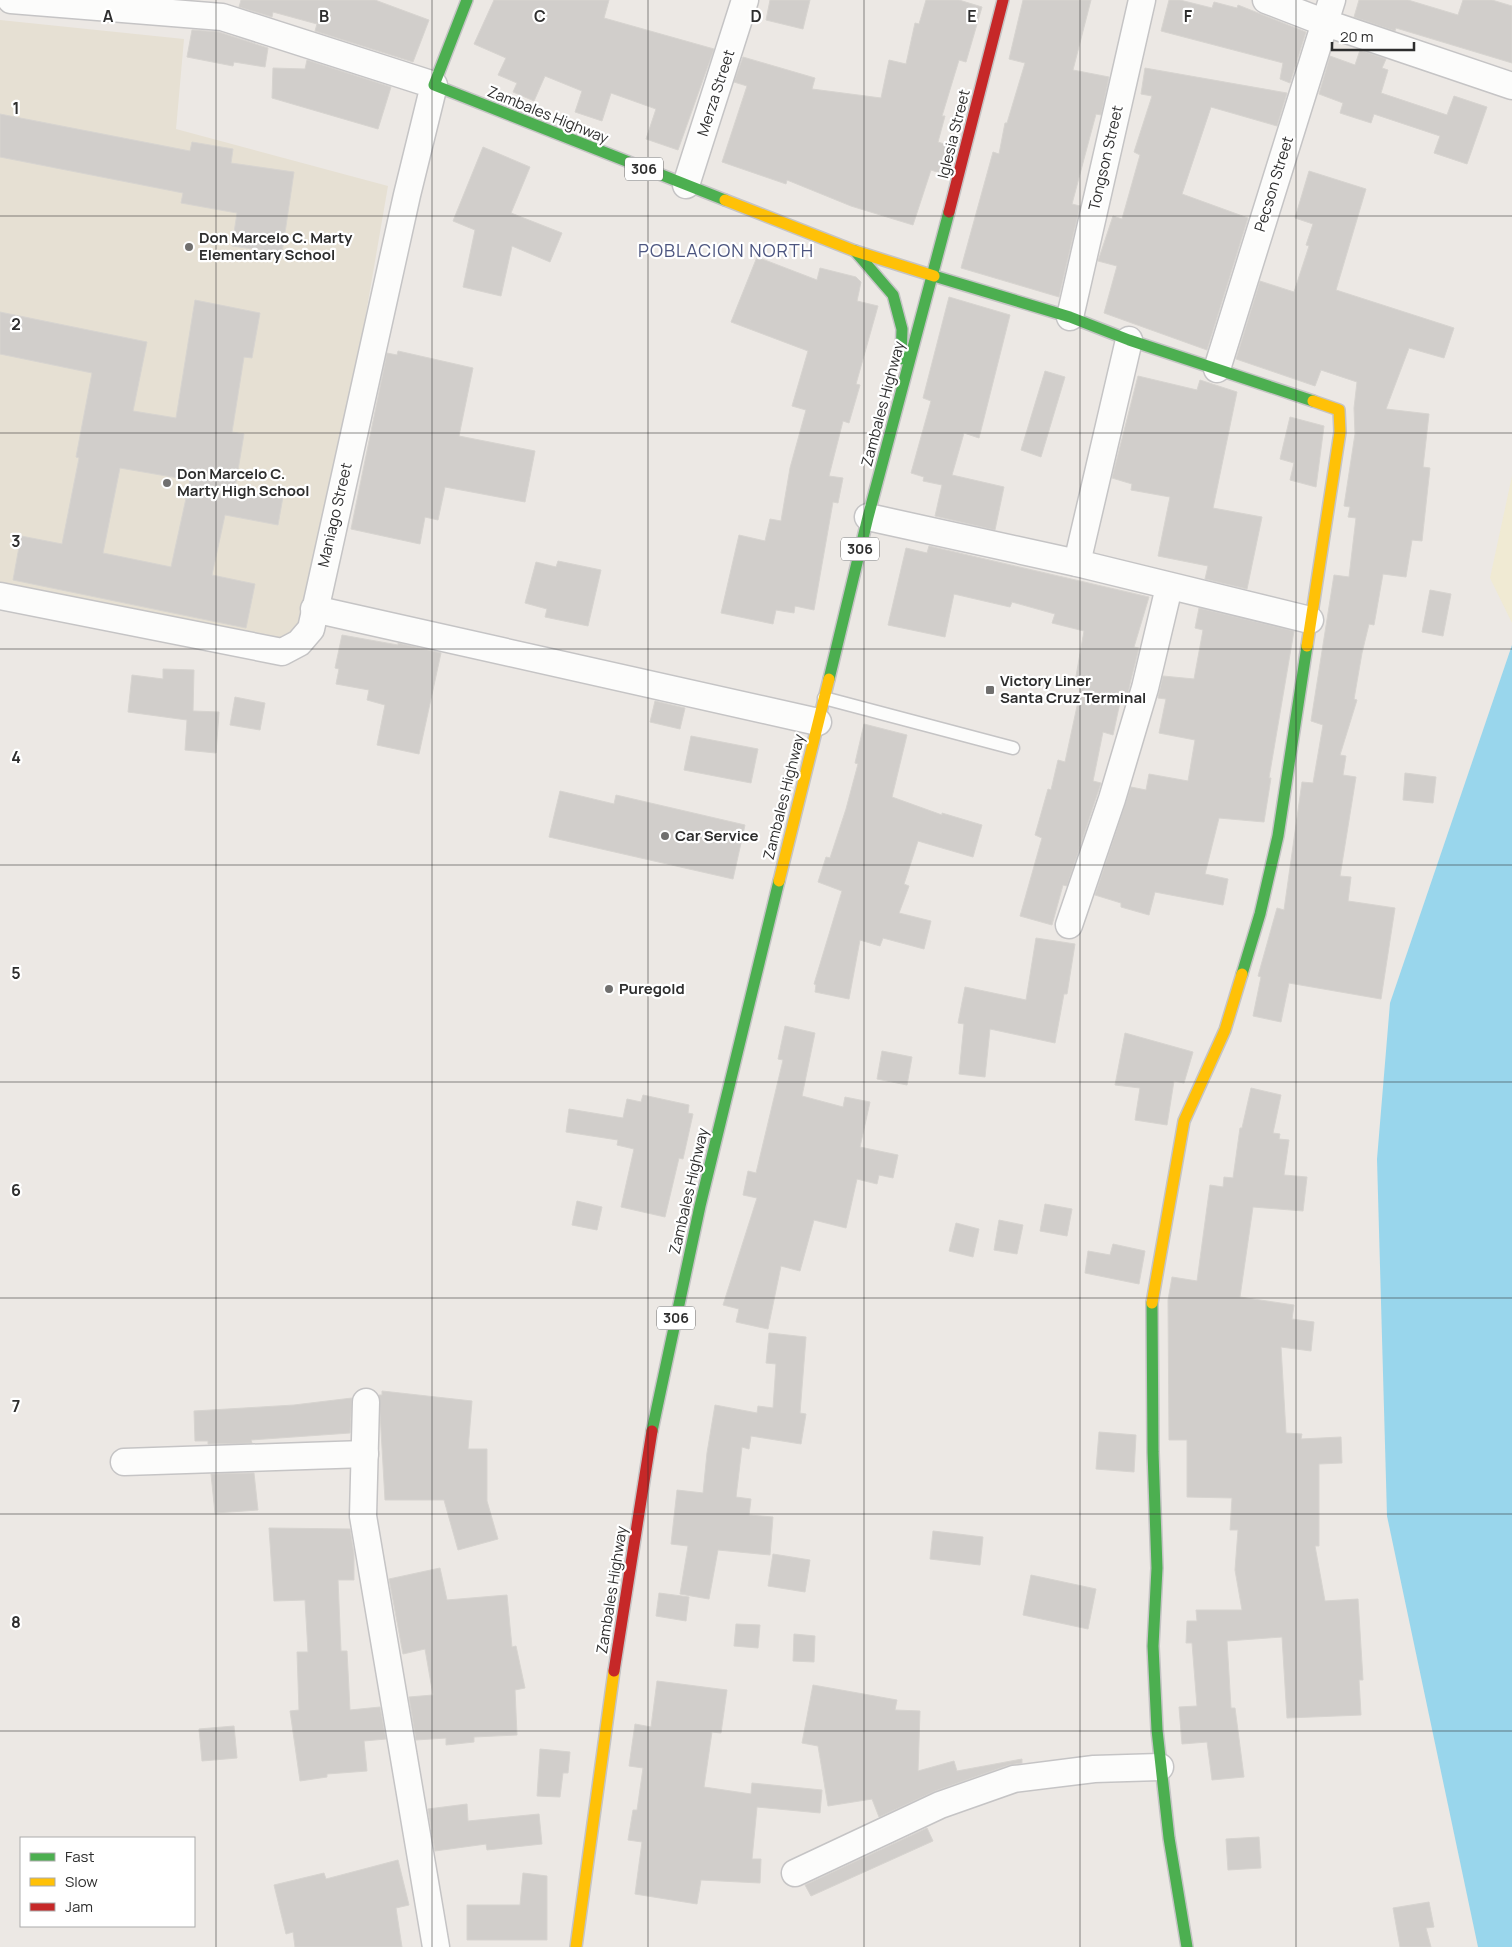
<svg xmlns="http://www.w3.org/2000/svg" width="1512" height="1947" font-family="Manrope,sans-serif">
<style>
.education{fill:#e6e0d3}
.sand{fill:#f0ead3}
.water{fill:#99d6ec}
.building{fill:#d1cecb;stroke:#d7d4d0;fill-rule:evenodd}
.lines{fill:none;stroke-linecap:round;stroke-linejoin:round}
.lane-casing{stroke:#c5c4c5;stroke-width:15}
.street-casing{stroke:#c5c4c5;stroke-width:29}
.fast-casing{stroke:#c5c4c5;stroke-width:14}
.slow-casing{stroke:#c5c4c5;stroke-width:14}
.jam-casing{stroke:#c5c4c5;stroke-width:14}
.lane{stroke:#fcfcfb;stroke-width:12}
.street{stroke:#fcfcfb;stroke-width:26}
.fast{stroke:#4caf50;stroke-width:11}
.slow{stroke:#ffc107;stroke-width:11}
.jam{stroke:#c62828;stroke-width:11}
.grid{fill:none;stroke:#2e2e2e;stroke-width:1;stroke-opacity:0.55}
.poi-dot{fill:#706f6e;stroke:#fff;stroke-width:2}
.labels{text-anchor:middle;stroke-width:4.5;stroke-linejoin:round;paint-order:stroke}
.shield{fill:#fff;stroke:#6d6d6d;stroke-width:1}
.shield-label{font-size:14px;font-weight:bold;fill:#2e2e2e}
.street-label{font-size:15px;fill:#2e2e2e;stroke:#fff}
.poi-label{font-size:15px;font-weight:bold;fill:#2e2e2e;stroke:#fff;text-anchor:start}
.quarter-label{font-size:18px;letter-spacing:1px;fill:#4d5680;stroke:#fff}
.grid-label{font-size:16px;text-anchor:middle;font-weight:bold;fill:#2e2e2e;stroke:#fff;stroke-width:4.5;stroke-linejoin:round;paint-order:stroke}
</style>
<rect width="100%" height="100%" fill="#ece8e4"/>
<!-- education -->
<path class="education" d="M 0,20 L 184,39 L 176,129 L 388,186 L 354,383 L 303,632 L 283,646 L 0,583 Z"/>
<!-- sand -->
<path class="sand" d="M 1512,476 L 1512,623 L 1490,578 Z"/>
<!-- water -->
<path class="water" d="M 1512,645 L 1512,1947 L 1478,1947 L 1387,1516 L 1377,1159 L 1390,1003 Z"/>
<!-- building -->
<g class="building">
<path d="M 241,0 L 375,0 L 429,20 L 413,62 L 315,31 L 317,24 L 273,12 L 272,17 L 239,7 Z"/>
<path d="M 494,0 L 609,0 L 604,18 L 714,49 L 678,150 L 646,139 L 656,109 L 611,93 L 602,121 L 575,112 L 582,91 L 545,76 L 534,101 L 513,92 L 517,83 L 498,75 L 506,58 L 474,44 Z"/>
<path d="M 770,0 L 810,0 L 803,29 L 766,20 Z"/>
<path d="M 926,0 L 959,0 L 982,7 L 966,62 L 959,60 L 942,116 L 945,116 L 938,142 L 947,145 L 940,173 L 931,170 L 913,225 L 851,206 L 787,180 L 786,184 L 722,162 L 747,86 L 734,82 L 743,57 L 815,78 L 812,89 L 881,98 L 889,60 L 906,64 L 915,23 L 919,24 Z"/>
<path d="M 1023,0 L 1091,0 L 1073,70 L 1109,77 L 1101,115 L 1096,114 L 1072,204 L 1080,206 L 1059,297 L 961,268 L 993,152 L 999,154 L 1005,123 L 1007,123 L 1025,63 L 1009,59 Z"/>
<path d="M 1169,0 L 1180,0 L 1212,8 L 1214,2 L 1237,8 L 1238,5 L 1306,32 L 1290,83 L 1280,79 L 1283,63 L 1161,31 Z"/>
<path d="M 1359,0 L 1408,0 L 1458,15 L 1463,0 L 1492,0 L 1512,6 L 1512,63 L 1396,28 L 1395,31 L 1354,17 Z"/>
<path d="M 192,30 L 219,32 L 268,48 L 265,67 L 234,62 L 233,66 L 187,57 Z"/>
<path d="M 1360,50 L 1386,59 L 1382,68 L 1388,70 L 1381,93 L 1447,115 L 1454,96 L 1487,107 L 1467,164 L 1434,153 L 1440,136 L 1374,114 L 1371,123 L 1340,113 L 1343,103 L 1319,94 L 1330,56 L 1355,65 Z"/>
<path d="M 307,60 L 391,87 L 378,129 L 272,98 L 273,68 L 305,69 Z"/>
<path d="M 1145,68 L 1287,93 L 1277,126 L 1211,107 L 1182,194 L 1248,218 L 1207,350 L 1104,313 L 1117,266 L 1098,261 L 1113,216 L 1122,219 L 1140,155 L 1134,152 L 1152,96 L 1141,94 Z"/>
<path d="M 0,114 L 190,151 L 192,142 L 233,149 L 231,163 L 294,172 L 282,253 L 232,246 L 237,213 L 181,203 L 183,193 L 0,157 Z"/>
<path d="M 483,147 L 530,167 L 511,213 L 562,233 L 550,262 L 512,246 L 501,296 L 463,287 L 475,230 L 453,221 Z"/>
<path d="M 1309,171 L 1366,189 L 1336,290 L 1454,328 L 1444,358 L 1409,348 L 1386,409 L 1429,414 L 1423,467 L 1430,468 L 1422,541 L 1412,540 L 1406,577 L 1383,574 L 1374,625 L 1369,624 L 1362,653 L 1354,699 L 1357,700 L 1340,755 L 1346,756 L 1343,775 L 1356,777 L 1340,876 L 1351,877 L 1348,901 L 1395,908 L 1381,999 L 1289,983 L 1281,1022 L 1253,1016 L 1261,977 L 1258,976 L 1277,908 L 1284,910 L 1302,782 L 1313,783 L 1323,725 L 1311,721 L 1334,575 L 1349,577 L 1356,518 L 1348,517 L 1350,507 L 1344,506 L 1355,434 L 1354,408 L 1357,382 L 1321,370 L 1315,386 L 1236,359 L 1260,281 L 1294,292 L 1309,246 L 1306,245 L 1313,224 L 1295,218 Z"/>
<path d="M 757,257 L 817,280 L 820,268 L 856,277 L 861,282 L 857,301 L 878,306 L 856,384 L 860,385 L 849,423 L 843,421 L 829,476 L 843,478 L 838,503 L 833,502 L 814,610 L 795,606 L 794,613 L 776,610 L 773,624 L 721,613 L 739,535 L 765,541 L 770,519 L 781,521 L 790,468 L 806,410 L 792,406 L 808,351 L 731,322 Z"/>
<path d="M 949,297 L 1010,315 L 979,438 L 964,433 L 952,475 L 1004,487 L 995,530 L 935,516 L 942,485 L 923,481 L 924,477 L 911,473 L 931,401 L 923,398 Z"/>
<path d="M 195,300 L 260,313 L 252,358 L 244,357 L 232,432 L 244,434 L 235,488 L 283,497 L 278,525 L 225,515 L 212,575 L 255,584 L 246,628 L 13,580 L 21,536 L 62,544 L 79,458 L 76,457 L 92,373 L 0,354 L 0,312 L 147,342 L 133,411 L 176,418 ZM 120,468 L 190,480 L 171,567 L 103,553 Z"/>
<path d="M 398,351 L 473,368 L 459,436 L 535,451 L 525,502 L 445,487 L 438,520 L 425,517 L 420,544 L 351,529 L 387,353 L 397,355 Z"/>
<path d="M 1045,371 L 1065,377 L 1041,457 L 1021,450 Z"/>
<path d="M 1138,376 L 1197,390 L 1200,380 L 1237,392 L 1213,508 L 1262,517 L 1247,589 L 1205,579 L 1208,566 L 1158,556 L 1170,497 L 1131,490 L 1132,484 L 1112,478 Z"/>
<path d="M 1290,417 L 1324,426 L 1316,487 L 1290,480 L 1294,463 L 1280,459 Z"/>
<path d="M 929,546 L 1149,597 L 1134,647 L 1139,648 L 1130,684 L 1128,693 L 1122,693 L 1113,735 L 1103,732 L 1093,781 L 1101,783 L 1067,886 L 1063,885 L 1052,925 L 1020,916 L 1042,838 L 1035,835 L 1048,789 L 1051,790 L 1058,760 L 1065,762 L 1082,683 L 1075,682 L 1084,631 L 1052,623 L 1055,614 L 1012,602 L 1010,607 L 954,594 L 945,637 L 888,625 L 906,548 L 927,553 Z"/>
<path d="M 558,561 L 601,570 L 588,626 L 545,617 L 547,609 L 525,603 L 536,562 L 556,567 Z"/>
<path d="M 1430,590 L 1451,594 L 1443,636 L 1422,632 Z"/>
<path d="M 1199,608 L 1294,631 L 1269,778 L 1271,778 L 1264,822 L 1219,818 L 1205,874 L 1228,879 L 1223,905 L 1155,892 L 1149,915 L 1121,907 L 1121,903 L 1095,895 L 1131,787 L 1146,790 L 1149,774 L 1188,781 L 1195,740 L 1159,733 L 1166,699 L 1158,698 L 1163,676 L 1194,679 L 1203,630 L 1195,628 Z"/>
<path d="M 342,635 L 398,645 L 398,643 L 441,653 L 419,754 L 377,745 L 385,705 L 367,700 L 369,690 L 336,684 L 339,669 L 335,668 Z"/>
<path d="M 163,669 L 194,670 L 193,711 L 219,712 L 216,753 L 185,750 L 187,720 L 128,712 L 132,675 L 163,679 Z"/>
<path d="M 235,697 L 265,703 L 260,730 L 230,725 Z"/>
<path d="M 655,701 L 685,708 L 680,729 L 650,722 Z"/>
<path d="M 864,724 L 907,735 L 892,797 L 942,815 L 942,813 L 982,825 L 973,857 L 918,841 L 904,884 L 909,886 L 899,913 L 931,921 L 924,949 L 883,938 L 880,946 L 860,940 L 849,999 L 815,992 L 816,985 L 814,984 L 842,891 L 818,882 L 826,857 L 830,858 L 846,809 L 858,764 L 855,763 Z"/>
<path d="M 691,736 L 758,749 L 751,783 L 684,770 Z"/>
<path d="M 1405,773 L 1436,777 L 1433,803 L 1403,800 Z"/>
<path d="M 560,791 L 614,804 L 616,795 L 745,825 L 733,879 L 549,837 Z"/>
<path d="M 1036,938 L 1075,944 L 1067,994 L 1064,994 L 1055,1043 L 990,1029 L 985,1077 L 959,1074 L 964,1024 L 958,1023 L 965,987 L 1026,1000 Z"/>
<path d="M 785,1026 L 815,1033 L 802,1096 L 843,1107 L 845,1097 L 870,1102 L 860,1147 L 898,1155 L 893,1178 L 879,1175 L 877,1184 L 857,1179 L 846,1228 L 814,1220 L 800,1271 L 781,1266 L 768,1329 L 736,1322 L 739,1309 L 723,1305 L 757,1198 L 743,1195 L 748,1171 L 756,1173 L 783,1060 L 778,1059 Z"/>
<path d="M 1125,1033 L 1193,1052 L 1184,1083 L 1174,1081 L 1167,1125 L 1135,1120 L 1140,1088 L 1115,1085 Z"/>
<path d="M 882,1051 L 912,1057 L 907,1085 L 877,1079 Z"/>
<path d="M 1251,1088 L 1281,1095 L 1273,1133 L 1280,1134 L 1279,1139 L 1289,1140 L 1284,1175 L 1307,1177 L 1303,1211 L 1253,1207 L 1240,1297 L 1294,1305 L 1292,1319 L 1314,1322 L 1311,1351 L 1281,1347 L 1286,1433 L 1302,1434 L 1301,1439 L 1341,1437 L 1342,1463 L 1319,1464 L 1319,1546 L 1315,1546 L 1325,1601 L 1358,1599 L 1363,1680 L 1359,1680 L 1361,1715 L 1287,1718 L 1282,1637 L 1227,1641 L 1231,1708 L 1235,1708 L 1244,1777 L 1212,1780 L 1207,1742 L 1182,1744 L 1179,1707 L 1197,1706 L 1192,1643 L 1186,1643 L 1187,1621 L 1197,1621 L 1196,1610 L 1242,1610 L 1235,1570 L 1238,1530 L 1230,1530 L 1232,1498 L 1187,1497 L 1187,1440 L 1169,1440 L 1168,1300 L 1172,1277 L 1197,1281 L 1210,1185 L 1223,1187 L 1224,1177 L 1233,1178 L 1240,1128 L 1242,1128 Z"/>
<path d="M 643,1095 L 689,1105 L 688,1113 L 693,1114 L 683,1159 L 679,1158 L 665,1217 L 621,1207 L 634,1149 L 617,1145 L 618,1140 L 566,1132 L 569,1109 L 623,1118 L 627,1099 L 641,1102 Z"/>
<path d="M 577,1201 L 602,1207 L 597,1230 L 572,1225 Z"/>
<path d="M 1045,1204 L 1072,1209 L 1067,1236 L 1040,1231 Z"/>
<path d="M 999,1220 L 1023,1225 L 1017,1254 L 994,1250 Z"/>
<path d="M 956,1223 L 979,1229 L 973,1257 L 949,1251 Z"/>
<path d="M 1113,1244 L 1145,1251 L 1139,1284 L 1085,1273 L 1088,1251 L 1110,1255 Z"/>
<path d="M 769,1333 L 806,1337 L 800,1413 L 806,1414 L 801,1444 L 751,1436 L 749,1449 L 742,1447 L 736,1497 L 751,1499 L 749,1515 L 773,1517 L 770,1555 L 718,1550 L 709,1599 L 680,1594 L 688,1546 L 671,1544 L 677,1490 L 703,1493 L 707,1453 L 715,1405 L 757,1413 L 758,1406 L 773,1408 L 776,1364 L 766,1363 Z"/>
<path d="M 382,1391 L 472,1401 L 468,1449 L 487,1449 L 487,1501 L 498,1539 L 458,1550 L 444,1500 L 385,1500 L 379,1395 L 382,1395 Z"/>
<path d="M 352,1398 L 350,1433 L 251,1440 L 252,1443 L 208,1444 L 208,1441 L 195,1441 L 194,1411 L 294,1405 Z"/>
<path d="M 1099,1432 L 1136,1435 L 1134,1472 L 1096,1469 Z"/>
<path d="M 254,1473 L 258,1510 L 215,1513 L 211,1474 Z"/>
<path d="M 269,1528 L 350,1529 L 354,1554 L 354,1580 L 338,1580 L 341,1651 L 347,1651 L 350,1710 L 380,1707 L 386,1739 L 364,1741 L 367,1771 L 327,1774 L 327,1777 L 300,1781 L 290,1711 L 299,1710 L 297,1652 L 308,1652 L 305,1600 L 274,1601 Z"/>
<path d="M 933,1531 L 983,1537 L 980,1565 L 930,1559 Z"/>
<path d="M 773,1554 L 810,1560 L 805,1592 L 768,1586 Z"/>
<path d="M 440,1568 L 447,1600 L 507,1595 L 512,1647 L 516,1646 L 525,1688 L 515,1690 L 517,1735 L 474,1737 L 474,1742 L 446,1745 L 446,1738 L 416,1740 L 409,1697 L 433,1695 L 425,1649 L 403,1654 L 389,1579 Z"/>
<path d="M 1031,1575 L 1096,1589 L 1088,1629 L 1023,1615 Z"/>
<path d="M 659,1593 L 689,1597 L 686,1621 L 656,1616 Z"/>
<path d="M 736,1624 L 760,1625 L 758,1648 L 734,1646 Z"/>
<path d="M 794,1634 L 815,1636 L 814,1662 L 793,1661 Z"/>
<path d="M 657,1681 L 727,1690 L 721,1733 L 712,1732 L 704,1787 L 751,1794 L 752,1783 L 822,1790 L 820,1813 L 757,1807 L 752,1859 L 761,1859 L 760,1883 L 701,1880 L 697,1904 L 635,1894 L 642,1842 L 628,1840 L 633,1810 L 637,1810 L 643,1768 L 629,1766 L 635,1724 L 651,1727 Z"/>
<path d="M 813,1685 L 897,1700 L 895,1710 L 920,1711 L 918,1771 L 954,1761 L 957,1771 L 1022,1759 L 1022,1763 L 1009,1765 L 935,1791 L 879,1817 L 872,1799 L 828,1806 L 818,1746 L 802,1743 Z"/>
<path d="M 234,1726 L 237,1758 L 202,1761 L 199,1729 Z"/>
<path d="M 540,1749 L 570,1752 L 568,1773 L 563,1773 L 560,1797 L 537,1796 Z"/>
<path d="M 467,1804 L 468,1821 L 539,1814 L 542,1844 L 487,1850 L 486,1844 L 435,1851 L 428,1809 Z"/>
<path d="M 927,1828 L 933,1841 L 811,1896 L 805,1885 Z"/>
<path d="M 1259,1837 L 1261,1868 L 1228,1870 L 1226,1839 Z"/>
<path d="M 398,1860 L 409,1905 L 396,1908 L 402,1947 L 295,1947 L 293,1932 L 286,1934 L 274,1885 L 324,1873 L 326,1879 Z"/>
<path d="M 523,1873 L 547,1876 L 547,1940 L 467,1940 L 467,1905 L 520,1905 Z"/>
<path d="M 1429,1902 L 1434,1927 L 1426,1928 L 1431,1947 L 1400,1947 L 1393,1908 Z"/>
</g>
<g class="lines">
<!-- lane casing -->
<g class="lane-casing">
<path id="lane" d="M 824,698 L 1013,748"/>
</g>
<!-- street casing -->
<g class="street-casing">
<g id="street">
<path d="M 1266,0 L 1323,22 L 1512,86"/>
<path d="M 686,185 L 745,0"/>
<path d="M 1070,317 L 1142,0"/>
<path d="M 1217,369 L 1332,0"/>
<path d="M 868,517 L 1077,563 L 1310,620"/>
<path d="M 1077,563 L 1129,340"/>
<path d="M 0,596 L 282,652 L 299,643 L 311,629 L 407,195 L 434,85 L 222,17 L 11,0"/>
<path d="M 314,609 L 818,722"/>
<path d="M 1069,925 L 1112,799 L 1145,688 L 1169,587"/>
<path d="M 366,1402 L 363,1516 L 436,1947"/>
<path d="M 124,1462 L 365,1454"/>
<path d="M 795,1873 L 940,1805 L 1014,1779 L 1094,1769 L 1160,1767"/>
</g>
</g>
<!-- fast casing -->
<g class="fast-casing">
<g id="fast">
<path d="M 467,0 L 434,85 L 725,200"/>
<path d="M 855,251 L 893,295 L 902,329 L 901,359"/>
<path d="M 934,276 L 1070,317 L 1129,340 L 1313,401"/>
<path d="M 829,679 L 868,517 L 949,212"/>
<path d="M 1242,974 L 1260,914 L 1278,836 L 1307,646"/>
<path d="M 1152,1303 L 1153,1452 L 1157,1568 L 1153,1646 L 1157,1730 L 1169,1838 L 1187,1947"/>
<path d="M 652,1431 L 700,1206 L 779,881"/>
</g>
</g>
<!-- slow casing -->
<g class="slow-casing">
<g id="slow">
<path d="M 725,200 L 855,251 L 934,276"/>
<path d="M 1307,646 L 1340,432 L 1339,410 L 1313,401"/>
<path d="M 779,881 L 829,679"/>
<path d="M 1152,1303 L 1184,1121 L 1225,1030 L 1242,974"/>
<path d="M 576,1947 L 614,1671"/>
</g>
</g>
<!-- jam casing -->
<g class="jam-casing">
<g id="jam">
<path d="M 949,212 L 1003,0"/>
<path d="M 614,1671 L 652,1431"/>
</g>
</g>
<!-- lane -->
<use href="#lane" class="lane"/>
<!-- street -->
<use href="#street" class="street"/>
<!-- fast -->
<use href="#fast" class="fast"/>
<!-- slow -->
<use href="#slow" class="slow"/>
<!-- jam -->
<use href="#jam" class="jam"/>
</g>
<!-- grid -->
<path class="grid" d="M 216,0 L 216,1947M 432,0 L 432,1947M 648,0 L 648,1947M 864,0 L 864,1947M 1080,0 L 1080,1947M 1296,0 L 1296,1947M 0,216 L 1512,216M 0,433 L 1512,433M 0,649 L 1512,649M 0,865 L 1512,865M 0,1082 L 1512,1082M 0,1298 L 1512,1298M 0,1514 L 1512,1514M 0,1731 L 1512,1731"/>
<!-- markers -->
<g class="poi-dot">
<circle cx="189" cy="247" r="5"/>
<circle cx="167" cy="483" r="5"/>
<rect x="985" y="685" width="10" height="10" rx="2.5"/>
<circle cx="665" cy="836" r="5"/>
<circle cx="609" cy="989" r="5"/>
</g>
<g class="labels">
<!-- shield labels -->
<g class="shield">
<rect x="625" y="157.5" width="38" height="23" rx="4"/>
<rect x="841" y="537.5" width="38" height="23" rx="4"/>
<rect x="657" y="1306.5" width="38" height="23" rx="4"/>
</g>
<g class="shield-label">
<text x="644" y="174">306</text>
<text x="860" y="554">306</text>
<text x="676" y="1323">306</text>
</g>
<!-- street labels -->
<g class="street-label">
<text transform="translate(716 93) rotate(-72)" y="5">Merza Street</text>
<text transform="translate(548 115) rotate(22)" y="5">Zambales Highway</text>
<text transform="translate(954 134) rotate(-76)" y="5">Iglesia Street</text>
<text transform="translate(1106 158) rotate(-77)" y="5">Tongson Street</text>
<text transform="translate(1274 184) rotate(-73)" y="5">Pecson Street</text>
<text transform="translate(883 404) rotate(-75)" y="5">Zambales Highway</text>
<text transform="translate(335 515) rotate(-77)" y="5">Maniago Street</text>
<text transform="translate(784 797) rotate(-76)" y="5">Zambales Highway</text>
<text transform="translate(689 1191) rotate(-77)" y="5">Zambales Highway</text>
<text transform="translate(612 1590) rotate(-81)" y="5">Zambales Highway</text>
</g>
<!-- poi labels -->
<g class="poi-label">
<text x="199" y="243">Don Marcelo C. Marty<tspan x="199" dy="17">Elementary School</tspan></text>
<text x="177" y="479">Don Marcelo C.<tspan x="177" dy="17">Marty High School</tspan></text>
<text x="1000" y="686">Victory Liner<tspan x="1000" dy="17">Santa Cruz Terminal</tspan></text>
<text x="675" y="841">Car Service</text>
<text x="619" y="994">Puregold</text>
</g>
<!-- quarter labels -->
<g class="quarter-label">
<text x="726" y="257">POBLACION NORTH</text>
</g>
</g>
<g class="grid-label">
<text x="108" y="22">A</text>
<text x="324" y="22">B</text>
<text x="540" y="22">C</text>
<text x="756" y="22">D</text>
<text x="972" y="22">E</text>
<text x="1188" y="22">F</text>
<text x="16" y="114">1</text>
<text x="16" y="330">2</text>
<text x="16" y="547">3</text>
<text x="16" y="763">4</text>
<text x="16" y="979">5</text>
<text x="16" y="1196">6</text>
<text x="16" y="1412">7</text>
<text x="16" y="1628">8</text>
</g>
<!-- legend -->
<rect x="20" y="1837" width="175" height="90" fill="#ffffff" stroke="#ababab"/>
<rect x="30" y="1853" width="25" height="8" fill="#4caf50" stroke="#ababab"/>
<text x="65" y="1862" font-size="15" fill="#2e2e2e">Fast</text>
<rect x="30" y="1878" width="25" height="8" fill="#ffc107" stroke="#ababab"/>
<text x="65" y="1887" font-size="15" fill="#2e2e2e">Slow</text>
<rect x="30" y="1903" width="25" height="8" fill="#c62828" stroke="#ababab"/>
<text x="65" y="1912" font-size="15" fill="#2e2e2e">Jam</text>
<!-- scale -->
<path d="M1332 42v8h82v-8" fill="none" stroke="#2e2e2e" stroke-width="2.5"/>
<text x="1340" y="42" font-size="15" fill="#2e2e2e" stroke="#ffffff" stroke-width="4" paint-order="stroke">20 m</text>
</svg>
